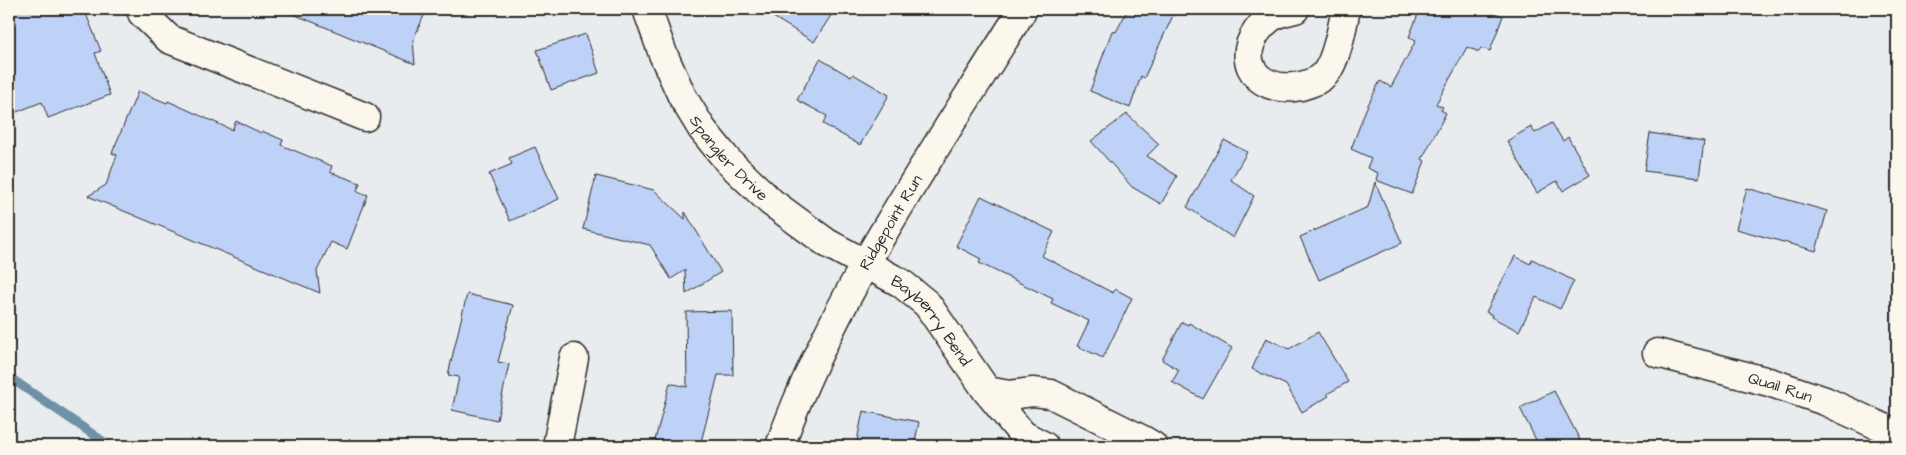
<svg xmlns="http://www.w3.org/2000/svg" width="1906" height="455" font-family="'Architects Daughter',sans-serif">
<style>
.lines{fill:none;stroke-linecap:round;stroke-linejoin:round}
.stream{stroke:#6e91a8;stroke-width:9}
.building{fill:#bed2f7;stroke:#2b2b2b}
.street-casing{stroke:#2b2b2b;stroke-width:31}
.street{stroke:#fbf7ec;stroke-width:28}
.labels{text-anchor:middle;stroke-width:4;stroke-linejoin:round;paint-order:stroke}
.street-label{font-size:16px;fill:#2b2b2b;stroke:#fbf7ec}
</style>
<rect width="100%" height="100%" fill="#e9ecef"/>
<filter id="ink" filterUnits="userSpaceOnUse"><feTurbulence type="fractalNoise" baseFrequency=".02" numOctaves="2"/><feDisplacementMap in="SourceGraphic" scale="10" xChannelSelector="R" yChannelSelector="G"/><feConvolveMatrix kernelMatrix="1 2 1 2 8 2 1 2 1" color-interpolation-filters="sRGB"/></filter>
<g filter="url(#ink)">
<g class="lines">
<!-- stream -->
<path class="stream" d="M 9,377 L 110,446"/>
</g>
<!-- building -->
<g class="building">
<path d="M 9,9 L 84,9 L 101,51 L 95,53 L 110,95 L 48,118 L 42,102 L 9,115 Z"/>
<path d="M 281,9 L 427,9 L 413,40 L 415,64 Z"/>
<path d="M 760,9 L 835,9 L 814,42 Z"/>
<path d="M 1128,9 L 1176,9 L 1144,78 L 1141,76 L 1130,108 L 1090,91 L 1112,31 L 1116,32 Z"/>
<path d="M 1420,9 L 1484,9 L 1503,16 L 1490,51 L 1481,48 L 1479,52 L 1467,47 L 1436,104 L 1443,107 L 1441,110 L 1446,113 L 1422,159 L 1425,161 L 1412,194 L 1376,180 L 1378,173 L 1367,168 L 1371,158 L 1351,149 L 1366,109 L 1380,81 L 1391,87 L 1416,40 L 1409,37 Z"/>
<path d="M 586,34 L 599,73 L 551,90 L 537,50 Z"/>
<path d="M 820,59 L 851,77 L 853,74 L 889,95 L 860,145 L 823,124 L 827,116 L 797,100 Z"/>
<path d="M 138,91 L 167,103 L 168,101 L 232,130 L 236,121 L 261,133 L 262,131 L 283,140 L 281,145 L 332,166 L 330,172 L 360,183 L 357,191 L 368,195 L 347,249 L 331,242 L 317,271 L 320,293 L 88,196 L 106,185 L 117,155 L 112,153 Z"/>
<path d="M 1127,114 L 1159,144 L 1147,156 L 1177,176 L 1161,204 L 1132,187 L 1091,141 Z"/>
<path d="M 1552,123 L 1563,141 L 1568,137 L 1590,175 L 1563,191 L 1557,181 L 1537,193 L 1507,141 L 1531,127 L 1535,133 Z"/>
<path d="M 1650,133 L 1704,141 L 1699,178 L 1644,171 Z"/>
<path d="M 1224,140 L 1247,152 L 1231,180 L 1254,196 L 1233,238 L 1187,207 Z"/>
<path d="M 535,147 L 559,199 L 510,221 L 489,174 L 512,164 L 509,158 Z"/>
<path d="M 596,176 L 654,190 L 685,219 L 685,212 L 721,272 L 686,294 L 685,270 L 671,279 L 650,245 L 583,229 Z"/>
<path d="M 1375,182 L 1402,243 L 1319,280 L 1300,237 L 1368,207 Z"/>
<path d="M 1747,188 L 1827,211 L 1816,251 L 1736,229 Z"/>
<path d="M 981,196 L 1054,232 L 1042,256 L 1113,293 L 1115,289 L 1132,298 L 1103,358 L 1077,346 L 1089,321 L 1051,303 L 1053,299 L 979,263 L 981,259 L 956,246 Z"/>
<path d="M 1515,256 L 1530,264 L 1532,259 L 1574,281 L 1560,309 L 1536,297 L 1519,331 L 1491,317 L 1492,315 L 1486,312 Z"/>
<path d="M 467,294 L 513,305 L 498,362 L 509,364 L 497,420 L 452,410 L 459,377 L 448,375 Z"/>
<path d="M 732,311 L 733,375 L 718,375 L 700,446 L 681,446 L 655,440 L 670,383 L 687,387 L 686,312 Z"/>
<path d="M 1182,322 L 1188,325 L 1189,323 L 1232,348 L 1203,399 L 1172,382 L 1179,370 L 1162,360 Z"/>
<path d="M 1318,332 L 1348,382 L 1327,394 L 1329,396 L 1302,412 L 1286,385 L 1252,369 L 1266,338 L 1289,349 Z"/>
<path d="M 1554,391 L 1568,417 L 1583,446 L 1539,446 L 1520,408 Z"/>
<path d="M 863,411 L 919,422 L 914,446 L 856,446 Z"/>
</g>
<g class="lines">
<!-- street casing -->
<g class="street-casing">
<g id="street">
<path d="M 141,9 L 142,13 L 169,39 L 365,117"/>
<path id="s1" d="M 647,9 L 663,54 L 682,96 L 702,129 L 728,161 L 771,202 L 827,243 L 901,283 L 927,304 L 987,391 L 1023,435 L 1044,446"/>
<path d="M 1295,9 C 1287,11 1276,13 1270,18 C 1229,50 1251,96 1301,86 C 1309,84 1319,81 1325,74 C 1337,60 1342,27 1346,9"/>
<path id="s2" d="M 1657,353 L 1769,382 L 1825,401 L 1897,434"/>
<path d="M 987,391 L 1009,395 L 1033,392 L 1051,394 L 1143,440 L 1153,446"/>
<path d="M 557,446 L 574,358"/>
<path id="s3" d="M 780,446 C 836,289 936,150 1023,9"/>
</g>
</g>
<!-- street -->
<use href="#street" class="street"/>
</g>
</g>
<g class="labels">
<!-- street labels -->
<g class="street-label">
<text dy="6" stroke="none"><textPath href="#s1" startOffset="172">Spangler Drive</textPath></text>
<text dy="6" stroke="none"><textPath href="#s3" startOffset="250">Ridgepoint Run</textPath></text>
<text dy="6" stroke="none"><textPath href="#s1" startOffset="435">Bayberry Bend</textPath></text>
<text dy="6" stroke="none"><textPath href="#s2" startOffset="128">Quail Run</textPath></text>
</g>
</g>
<!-- margin -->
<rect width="1906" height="455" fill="none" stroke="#fbf7ec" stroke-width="30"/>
<rect x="15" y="15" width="1876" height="425" fill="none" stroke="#2b2b2b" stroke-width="2" filter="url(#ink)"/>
</svg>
